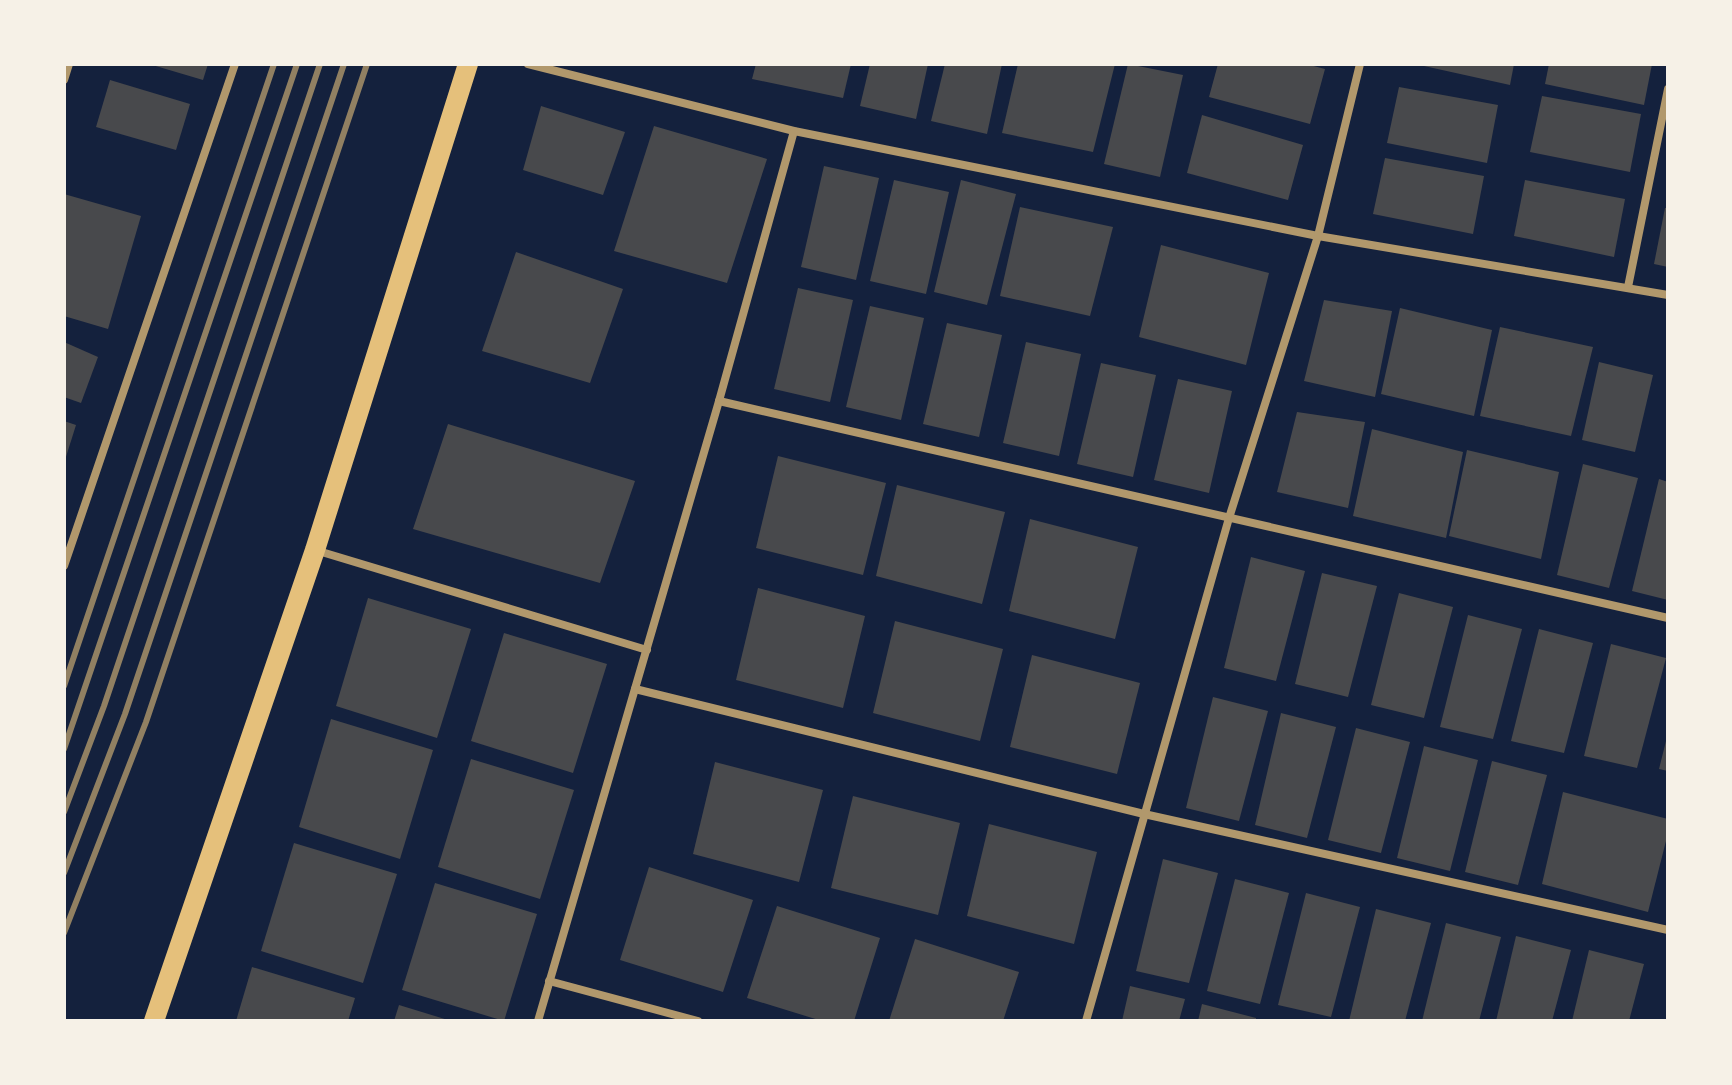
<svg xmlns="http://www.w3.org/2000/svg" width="1732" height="1085" font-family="'Playfair Display',serif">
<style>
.building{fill:#48494c}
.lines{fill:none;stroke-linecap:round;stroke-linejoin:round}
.minor{stroke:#b1986c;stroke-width:8}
.primary{stroke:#e5c07b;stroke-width:20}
.rail{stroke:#918062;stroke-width:6}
</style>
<rect width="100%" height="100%" fill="#14213d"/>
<!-- building -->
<g class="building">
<path d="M 149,64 L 208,64 L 203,80 Z"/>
<path d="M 756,64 L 851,64 L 843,98 L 752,79 Z"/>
<path d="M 870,64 L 928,64 L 916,119 L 860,106 Z"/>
<path d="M 945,64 L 1002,64 L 987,134 L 931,121 Z"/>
<path d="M 1018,64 L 1115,64 L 1093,152 L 1002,133 Z"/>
<path d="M 1128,64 L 1183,75 L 1160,177 L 1104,164 Z"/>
<path d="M 1218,64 L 1306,64 L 1325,69 L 1310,124 L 1209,97 Z"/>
<path d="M 1415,64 L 1514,64 L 1510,85 Z"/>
<path d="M 1549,64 L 1652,64 L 1644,105 L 1545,84 Z"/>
<path d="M 110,80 L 190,104 L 176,150 L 96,127 Z"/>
<path d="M 1399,87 L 1498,105 L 1487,163 L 1387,143 Z"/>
<path d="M 1542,96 L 1641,114 L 1630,172 L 1530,152 Z"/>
<path d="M 541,106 L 625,132 L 603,195 L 523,170 Z"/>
<path d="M 1202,115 L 1303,145 L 1288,200 L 1187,173 Z"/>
<path d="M 654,126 L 767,159 L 727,283 L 614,251 Z"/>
<path d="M 1385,158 L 1484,176 L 1473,234 L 1373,214 Z"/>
<path d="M 824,166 L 879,178 L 856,280 L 801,267 Z"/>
<path d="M 894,180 L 949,192 L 926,294 L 870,281 Z"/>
<path d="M 961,180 L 1016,194 L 987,305 L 934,292 Z"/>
<path d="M 1525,180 L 1625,199 L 1614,257 L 1514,236 Z"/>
<path d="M 64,194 L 141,216 L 108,329 L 64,316 Z"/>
<path d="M 1020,207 L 1113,227 L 1090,316 L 1000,296 Z"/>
<path d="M 1665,208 L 1668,208 L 1668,267 L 1654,264 Z"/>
<path d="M 1161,245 L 1269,273 L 1246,365 L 1139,337 Z"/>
<path d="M 516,252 L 623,289 L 590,383 L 482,351 Z"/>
<path d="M 798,288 L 853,300 L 830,402 L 774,389 Z"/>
<path d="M 1324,300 L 1392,311 L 1375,397 L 1304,381 Z"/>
<path d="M 870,306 L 924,318 L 901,420 L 846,407 Z"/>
<path d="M 1400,308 L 1492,330 L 1474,416 L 1381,394 Z"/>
<path d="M 947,323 L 1002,335 L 979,437 L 923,424 Z"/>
<path d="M 1500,327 L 1593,347 L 1571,436 L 1480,416 Z"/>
<path d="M 64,342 L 98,357 L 81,403 L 64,397 Z"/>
<path d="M 1026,342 L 1081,354 L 1059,456 L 1003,443 Z"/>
<path d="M 1599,362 L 1653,375 L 1635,452 L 1582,440 Z"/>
<path d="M 1101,363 L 1156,375 L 1133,477 L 1077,464 Z"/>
<path d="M 1178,379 L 1232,391 L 1209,493 L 1154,480 Z"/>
<path d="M 1297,412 L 1365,422 L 1348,508 L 1277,492 Z"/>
<path d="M 64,421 L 76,425 L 65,460 L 64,460 Z"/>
<path d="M 448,424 L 635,481 L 600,583 L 413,529 Z"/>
<path d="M 1372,429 L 1463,452 L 1446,538 L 1353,516 Z"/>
<path d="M 1467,450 L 1559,472 L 1541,559 L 1449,536 Z"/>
<path d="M 778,456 L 886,483 L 863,575 L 756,548 Z"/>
<path d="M 1583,464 L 1638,478 L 1609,588 L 1557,575 Z"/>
<path d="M 1659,479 L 1668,482 L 1668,600 L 1632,591 Z"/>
<path d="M 897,485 L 1005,512 L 982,604 L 876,576 Z"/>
<path d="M 1030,519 L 1138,547 L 1115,639 L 1009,611 Z"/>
<path d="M 1251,557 L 1305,571 L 1276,681 L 1224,668 Z"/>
<path d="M 1322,573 L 1377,586 L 1348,697 L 1295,684 Z"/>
<path d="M 758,588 L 865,616 L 843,708 L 736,680 Z"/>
<path d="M 1399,593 L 1453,607 L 1424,718 L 1371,705 Z"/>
<path d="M 368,598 L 471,629 L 437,738 L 336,706 Z"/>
<path d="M 1468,615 L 1522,629 L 1493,739 L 1440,727 Z"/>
<path d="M 895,621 L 1003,649 L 980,741 L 873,713 Z"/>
<path d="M 1539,629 L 1593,643 L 1564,753 L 1511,741 Z"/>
<path d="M 504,633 L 607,664 L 573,773 L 471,741 Z"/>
<path d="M 1611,644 L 1666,658 L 1637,768 L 1584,756 Z"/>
<path d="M 1032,655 L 1140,683 L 1117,774 L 1010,747 Z"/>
<path d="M 1213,697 L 1268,711 L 1239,821 L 1186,808 Z"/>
<path d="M 1281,713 L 1336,727 L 1307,838 L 1255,825 Z"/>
<path d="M 331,719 L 433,750 L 400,859 L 299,827 Z"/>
<path d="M 1356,728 L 1410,742 L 1381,853 L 1328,840 Z"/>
<path d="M 1667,737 L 1668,737 L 1668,771 L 1659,769 Z"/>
<path d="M 1424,746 L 1478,760 L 1450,871 L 1397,858 Z"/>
<path d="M 471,759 L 574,790 L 540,899 L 438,867 Z"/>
<path d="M 1492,761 L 1547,775 L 1518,885 L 1465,872 Z"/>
<path d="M 715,762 L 823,790 L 799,882 L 693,854 Z"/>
<path d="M 1563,792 L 1668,819 L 1668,833 L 1648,912 L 1542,884 Z"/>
<path d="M 853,796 L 960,823 L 938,915 L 831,888 Z"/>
<path d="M 989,824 L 1097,852 L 1074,944 L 967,916 Z"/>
<path d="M 294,843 L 397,874 L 363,983 L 261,951 Z"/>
<path d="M 1163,859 L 1218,873 L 1189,983 L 1136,971 Z"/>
<path d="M 649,867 L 753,900 L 723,992 L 620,960 Z"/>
<path d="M 1235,879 L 1289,893 L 1260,1004 L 1207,991 Z"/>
<path d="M 435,883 L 537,914 L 504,1021 L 402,990 Z"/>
<path d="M 1306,893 L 1360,907 L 1331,1017 L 1278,1005 Z"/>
<path d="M 777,906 L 880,938 L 854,1021 L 822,1021 L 747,998 Z"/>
<path d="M 1376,909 L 1431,923 L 1405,1021 L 1349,1021 Z"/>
<path d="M 1446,923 L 1501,937 L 1479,1021 L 1422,1021 Z"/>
<path d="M 1516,936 L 1571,950 L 1552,1021 L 1496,1021 Z"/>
<path d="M 915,939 L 1019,972 L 1003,1021 L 889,1021 Z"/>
<path d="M 1589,950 L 1644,964 L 1629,1021 L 1572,1021 Z"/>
<path d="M 252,967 L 355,998 L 348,1021 L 236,1021 Z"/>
<path d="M 1130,986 L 1185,999 L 1179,1021 L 1122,1021 Z"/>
<path d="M 1202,1004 L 1256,1018 L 1256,1021 L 1198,1021 Z"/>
<path d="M 399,1005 L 448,1020 L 448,1021 L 394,1021 Z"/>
</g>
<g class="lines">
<!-- minor -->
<g class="minor">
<path d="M 528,64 L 794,131 L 1318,236 L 1668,295"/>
<path d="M 64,80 L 69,64"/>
<path d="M 1628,287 L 1668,89"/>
<path d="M 719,401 L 1668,618"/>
<path d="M 315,550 L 647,650"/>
<path d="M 64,566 L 235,64"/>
<path d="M 635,689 L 1144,814 L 1668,930"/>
<path d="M 549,981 L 698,1021"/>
<path d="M 538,1021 L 719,401 L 794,131"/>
<path d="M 1086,1021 L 1229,518 L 1318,236 L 1360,64"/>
</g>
<!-- primary -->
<path class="primary" d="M 154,1021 L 315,550 L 468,64"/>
<!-- rail -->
<g class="rail">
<path d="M 64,686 L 274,64"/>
<path d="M 64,749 L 297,64"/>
<path d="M 64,812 L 104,706 L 320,64"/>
<path d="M 64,873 L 125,714 L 344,64"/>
<path d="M 64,933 L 146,722 L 367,64"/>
</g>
</g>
<!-- border -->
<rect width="1732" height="1085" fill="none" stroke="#f6f1e7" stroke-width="132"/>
</svg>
